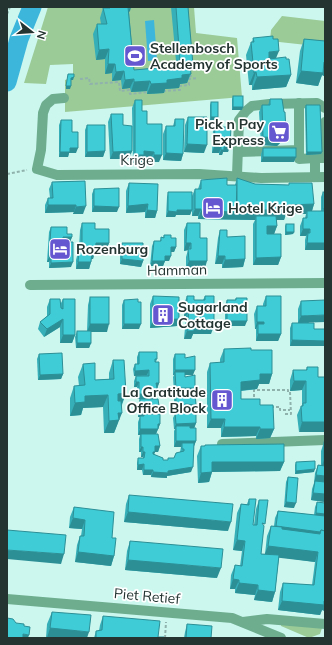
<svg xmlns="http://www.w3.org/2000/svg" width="332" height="645" font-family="Mulish,sans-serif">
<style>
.green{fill:#9bcb97}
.water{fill:#3db6dc}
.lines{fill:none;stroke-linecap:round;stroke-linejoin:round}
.river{stroke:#3db6dc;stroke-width:19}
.path{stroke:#90b2ac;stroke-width:2;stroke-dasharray:3 2;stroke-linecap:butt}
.minor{stroke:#6eae8f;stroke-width:10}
.wall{fill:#36afb9;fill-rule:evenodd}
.shaded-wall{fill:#2c8f96}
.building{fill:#3fccd7;stroke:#2c8f96}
.labels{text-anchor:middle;stroke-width:3.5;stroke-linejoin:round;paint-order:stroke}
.poi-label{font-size:14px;font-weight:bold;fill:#233431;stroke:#fff;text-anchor:start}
.street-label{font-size:14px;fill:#233431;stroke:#fff}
</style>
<rect width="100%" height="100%" fill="#ccf7ef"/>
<!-- green -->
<g class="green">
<path d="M 48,7 L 194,7 L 196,33 L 237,38 L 242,97 L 65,112 L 65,80 L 73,77 L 73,64 L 50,65 L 46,84 L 24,83 Z"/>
<path d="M 282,16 L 325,21 L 325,47 L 270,41 L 271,30 Z"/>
<path d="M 281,624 L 322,628 L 320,634 L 309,638 L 281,626 Z"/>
</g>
<!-- water -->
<path class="water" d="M 154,20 L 157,60 L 148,61 L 145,21 Z"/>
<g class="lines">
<!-- river -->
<path class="river" d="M 7,82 L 19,39 L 32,7"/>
<!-- path -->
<g class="path">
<path d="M 7,14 L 10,7"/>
<path d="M 189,48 L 196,48"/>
<path d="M 80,79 L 89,78 L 90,84 L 119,82 L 120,91 L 129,90 L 130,94 L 149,92"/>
<path d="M 188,79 L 198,78"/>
<path d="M 163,91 L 180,90 L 180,86 L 189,85 L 188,76 L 191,76 L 191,73"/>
<path d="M 7,174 L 27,170"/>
<path d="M 254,402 L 254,390 L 288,390 L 288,392 L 290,392 L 291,414 L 285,414"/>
<path d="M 271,407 L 280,407 L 280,410 L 290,410"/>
<path d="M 165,638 L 166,622"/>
</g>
<!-- minor -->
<g class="minor">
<path d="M 64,98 L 53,99 L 46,105 L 43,113 L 41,150 L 37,169 L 57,175 L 199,174 L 261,178 L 325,177"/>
<path d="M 299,150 L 299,159 L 315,158"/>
<path d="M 239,152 L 299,150 L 299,103"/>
<path d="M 237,175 L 239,120 L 246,111 L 252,106 L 269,104 L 317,103 L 325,108"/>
<path d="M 315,177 L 315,158 L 325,158 L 325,122"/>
<path d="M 30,285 L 325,283"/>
<path d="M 222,444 L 325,440"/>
<path d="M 7,599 L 232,618 L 281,638"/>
<path d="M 243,622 L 267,619 L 325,624"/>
</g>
</g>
<!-- wall -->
<g class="wall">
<path d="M 107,7 L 137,7 L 131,7 L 129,12 L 134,70 L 173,66 L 176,61 L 171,7 L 188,7 L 191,74 L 187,83 L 180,84 L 179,88 L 165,89 L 164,93 L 147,94 L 147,91 L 131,92 L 130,88 L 122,89 L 121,80 L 112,81 L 112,73 L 105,74 L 105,59 L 96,60 L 93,34 L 97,24 L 101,24 L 100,18 L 103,8 L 106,8 Z"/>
<path d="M 253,38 L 276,58 L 286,59 L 291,75 L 286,87 L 252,90 L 252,85 L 249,85 L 246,55 L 251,42 L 252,42 Z"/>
<path d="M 304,39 L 325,41 L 325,72 L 324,76 L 322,75 L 318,86 L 296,83 L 300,51 Z"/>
<path d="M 233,96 L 242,110 L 232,110 L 232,99 Z"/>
<path d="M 270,99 L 283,140 L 277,146 L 261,145 L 259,112 L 262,105 L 268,105 Z"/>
<path d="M 135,100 L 142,111 L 159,162 L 151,162 L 151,159 L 143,159 L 141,163 L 133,163 L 132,108 Z"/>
<path d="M 211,102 L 217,120 L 210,120 L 210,105 Z"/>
<path d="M 306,105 L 322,152 L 321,154 L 306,155 L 305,108 Z"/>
<path d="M 111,114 L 123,125 L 132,151 L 129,159 L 110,159 L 108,122 Z"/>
<path d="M 188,117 L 204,153 L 184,152 L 185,125 Z"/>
<path d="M 175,119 L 183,154 L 181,161 L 163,160 L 163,134 L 166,126 L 173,126 Z"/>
<path d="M 61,120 L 72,132 L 76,153 L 69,153 L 68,157 L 59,157 L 59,125 Z"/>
<path d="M 215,124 L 219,127 L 228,152 L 223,152 L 222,155 L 219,155 L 219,153 L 212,153 L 213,130 Z"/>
<path d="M 87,125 L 105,151 L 103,157 L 85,157 L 85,130 Z"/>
<path d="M 263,148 L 294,162 L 261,162 L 261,154 Z"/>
<path d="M 237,178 L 255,184 L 289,185 L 289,183 L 314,204 L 312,211 L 321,211 L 321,197 L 323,192 L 325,192 L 325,250 L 305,250 L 305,240 L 306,236 L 300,236 L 300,226 L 303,218 L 305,218 L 306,214 L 286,214 L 284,220 L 276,220 L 277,226 L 274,234 L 281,257 L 278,265 L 253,265 L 253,224 L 255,220 L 198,219 L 198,216 L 192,216 L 192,210 L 190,215 L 176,215 L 175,217 L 166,217 L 167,197 L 168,192 L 192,196 L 195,189 L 198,189 L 201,180 L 227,185 L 235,185 Z"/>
<path d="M 85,181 L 83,214 L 73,214 L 74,212 L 45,213 L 45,205 L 48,198 L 50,198 L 49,189 L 52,182 Z"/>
<path d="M 129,183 L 157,211 L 155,218 L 145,218 L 145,212 L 126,213 L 126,191 Z"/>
<path d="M 94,189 L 117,212 L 92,212 L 92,194 Z"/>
<path d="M 82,223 L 95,229 L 109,243 L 106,251 L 95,251 L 93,259 L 91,259 L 91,262 L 89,269 L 76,269 L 76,260 L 79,248 L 80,230 Z"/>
<path d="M 187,223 L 200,238 L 205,268 L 186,268 L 186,257 L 188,250 L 184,251 L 184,230 Z"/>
<path d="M 286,224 L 294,232 L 293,234 L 285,235 L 285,226 Z"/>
<path d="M 51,227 L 72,237 L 70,242 L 71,267 L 49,268 L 49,262 L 47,262 L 49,232 Z"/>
<path d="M 220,230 L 227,237 L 245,259 L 243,267 L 222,268 L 222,264 L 215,264 L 218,238 Z"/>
<path d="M 164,235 L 171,238 L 176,247 L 174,252 L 171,252 L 169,261 L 165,261 L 163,266 L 150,266 L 152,246 L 154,241 L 160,241 L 161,237 L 163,238 Z"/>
<path d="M 122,243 L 143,261 L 141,267 L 120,264 L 120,248 Z"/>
<path d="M 153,296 L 179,319 L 177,326 L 150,328 L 150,304 Z"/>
<path d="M 187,296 L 194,300 L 203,300 L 205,296 L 211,334 L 193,334 L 191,339 L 184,339 L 186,316 L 184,316 L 184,304 Z"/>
<path d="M 266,296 L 281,334 L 278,341 L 256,341 L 256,329 L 255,329 L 254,314 L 257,306 L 263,306 L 263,304 Z"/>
<path d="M 90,297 L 107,332 L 91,332 L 91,343 L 89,348 L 76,348 L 75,337 L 77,331 L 87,331 L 88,305 Z"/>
<path d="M 236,298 L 245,326 L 225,326 L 225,305 L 227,300 L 235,300 Z"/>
<path d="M 50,299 L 60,305 L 63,299 L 75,335 L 72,343 L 60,343 L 60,327 L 44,337 L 38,329 L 40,322 L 47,316 L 47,307 Z"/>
<path d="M 124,300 L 139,329 L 122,329 L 122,305 Z"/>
<path d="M 301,301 L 309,323 L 314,329 L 325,329 L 325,346 L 290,346 L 290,328 L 292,323 L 298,323 L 298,309 Z"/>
<path d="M 224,349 L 251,350 L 272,374 L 269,384 L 259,384 L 257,389 L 241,391 L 241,399 L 260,405 L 274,429 L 270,438 L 256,439 L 256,436 L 221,437 L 221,428 L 207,428 L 207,372 L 210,363 L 220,363 L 220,359 Z"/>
<path d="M 139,352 L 157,359 L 156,362 L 159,383 L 157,389 L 158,394 L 156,399 L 160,412 L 159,414 L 160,424 L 156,434 L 160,446 L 158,452 L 155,452 L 154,454 L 163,460 L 168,460 L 168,458 L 174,458 L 180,452 L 181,447 L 174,447 L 174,431 L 175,429 L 174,429 L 173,418 L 175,414 L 174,414 L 174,398 L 175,393 L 174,393 L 173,377 L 174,375 L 173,375 L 173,359 L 175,354 L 185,375 L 185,377 L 194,392 L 196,405 L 194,410 L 196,423 L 194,428 L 196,441 L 194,446 L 191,472 L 167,476 L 167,478 L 151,477 L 151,475 L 143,475 L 142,470 L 137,470 L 137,463 L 138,458 L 143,458 L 143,457 L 141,457 L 141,452 L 139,452 L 139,439 L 140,435 L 138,435 L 138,422 L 140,417 L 138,417 L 138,404 L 140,399 L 145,399 L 137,399 L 137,387 L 134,387 L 134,381 L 136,376 L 147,375 L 134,376 L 133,369 L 135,364 L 137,364 L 137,357 ZM 185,409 L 191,410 L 189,410 L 189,412 L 184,412 Z"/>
<path d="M 39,354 L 63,374 L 61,379 L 38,380 L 37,359 Z"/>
<path d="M 113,360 L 126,393 L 122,405 L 117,425 L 114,433 L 104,433 L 103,407 L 83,408 L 81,415 L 70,416 L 70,398 L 74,386 L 79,386 L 78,377 L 83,364 L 95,380 L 109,379 L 109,373 Z"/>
<path d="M 307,367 L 318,377 L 325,377 L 299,432 L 297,415 L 301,406 L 302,406 L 302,390 L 290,391 L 290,380 L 293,370 L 306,370 Z"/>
<path d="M 324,442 L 325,442 L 325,502 L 311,500 L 312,489 L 314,483 L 315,473 L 318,465 L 321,465 L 321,451 Z"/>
<path d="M 205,445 L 284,462 L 280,471 L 212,472 L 209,482 L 198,483 L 197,456 L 201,446 L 205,446 Z"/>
<path d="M 296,462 L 314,472 L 295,474 L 295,465 Z"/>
<path d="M 288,477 L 294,508 L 284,507 L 286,482 Z"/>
<path d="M 129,495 L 228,531 L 124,522 L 126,504 Z"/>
<path d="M 249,499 L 253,525 L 254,525 L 256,509 L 259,500 L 263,530 L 261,554 L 265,554 L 267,536 L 271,526 L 274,526 L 275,518 L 278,511 L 314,515 L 315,507 L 317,502 L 325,503 L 325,611 L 322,610 L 320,615 L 278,610 L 280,592 L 283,583 L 312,585 L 315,562 L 279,557 L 275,592 L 272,602 L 254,600 L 255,595 L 235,593 L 235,589 L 230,589 L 231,575 L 235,565 L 240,566 L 242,551 L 233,550 L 237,513 L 241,504 L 247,504 Z"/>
<path d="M 74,507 L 112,538 L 114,556 L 111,566 L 75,562 L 77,545 L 80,536 L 81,536 L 82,529 L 69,528 L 70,517 Z"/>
<path d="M 130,541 L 217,578 L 125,570 L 127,551 Z"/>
<path d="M 52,612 L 87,638 L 46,638 L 47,624 Z"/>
<path d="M 103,616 L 158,637 L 164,638 L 94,638 L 96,631 L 99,631 L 100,625 Z"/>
<path d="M 187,624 L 211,638 L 184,638 L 185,632 Z"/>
</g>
<!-- shaded-wall -->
<g class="shaded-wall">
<path d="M 130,7 L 137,7 L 131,7 L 130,11 L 127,14 Z"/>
<path d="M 109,49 L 105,59 L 96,60 L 99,50 Z"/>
<path d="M 279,51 L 274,63 L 264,64 L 269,52 Z"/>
<path d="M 324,62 L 325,63 L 325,72 L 324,76 L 322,75 L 318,86 L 296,83 L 301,71 Z"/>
<path d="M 108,64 L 115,64 L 112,73 L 105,74 Z"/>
<path d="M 190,65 L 193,65 L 187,83 L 180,84 L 179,88 L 165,89 L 164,93 L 147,94 L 151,84 L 182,75 Z"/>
<path d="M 124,71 L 121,80 L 112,81 L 116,72 Z"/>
<path d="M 256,72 L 252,85 L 249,85 L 254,73 Z"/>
<path d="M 291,75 L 286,87 L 252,90 L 257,77 Z"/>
<path d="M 74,77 L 73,80 L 70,80 L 71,78 Z"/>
<path d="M 134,79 L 130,88 L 122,89 L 125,80 Z"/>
<path d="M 150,81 L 147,91 L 131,92 L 134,82 Z"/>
<path d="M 66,86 L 71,86 L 70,89 L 66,89 Z"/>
<path d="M 233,107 L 243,107 L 242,110 L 232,110 Z"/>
<path d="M 211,117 L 218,117 L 217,120 L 210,120 Z"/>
<path d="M 286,132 L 283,140 L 277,146 L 261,145 L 263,137 Z"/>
<path d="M 187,144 L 207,145 L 204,153 L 184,152 Z"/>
<path d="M 214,147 L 221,147 L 219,153 L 212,153 Z"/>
<path d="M 224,147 L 230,147 L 228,152 L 223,152 L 222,155 L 219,155 L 221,150 Z"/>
<path d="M 70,148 L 78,148 L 76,153 L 69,153 L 68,157 L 59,157 L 60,152 Z"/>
<path d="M 105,151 L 103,157 L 85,157 L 87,152 Z"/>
<path d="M 132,151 L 129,159 L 110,159 L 113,152 Z"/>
<path d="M 144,151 L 154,152 L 151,159 L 143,159 L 141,163 L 133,163 L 135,155 Z"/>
<path d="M 307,152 L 322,152 L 321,154 L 306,155 Z"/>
<path d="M 166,153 L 183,154 L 181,161 L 163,160 Z"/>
<path d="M 154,155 L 162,155 L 159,162 L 151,162 Z"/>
<path d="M 263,157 L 296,157 L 294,162 L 261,162 Z"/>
<path d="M 148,204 L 145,212 L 126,213 L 128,206 Z"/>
<path d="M 314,204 L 311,214 L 307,211 L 306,214 L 286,214 L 284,220 L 256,220 L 256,216 L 255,220 L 198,219 L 201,211 L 236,212 L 237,210 L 288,205 Z"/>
<path d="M 48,205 L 76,205 L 74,212 L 45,213 Z"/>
<path d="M 86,206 L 83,214 L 73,214 L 76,207 Z"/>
<path d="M 94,206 L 119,207 L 117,212 L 92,212 Z"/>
<path d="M 195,209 L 201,209 L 198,216 L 192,216 Z"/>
<path d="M 147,210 L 157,211 L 155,218 L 145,218 Z"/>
<path d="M 177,210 L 192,210 L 190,215 L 176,215 L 175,217 L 166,217 L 168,211 Z"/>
<path d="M 267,226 L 277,226 L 274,234 L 264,234 Z"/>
<path d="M 303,229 L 310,229 L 308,236 L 308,233 L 306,236 L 300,236 Z"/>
<path d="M 286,232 L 294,232 L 293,234 L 285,235 Z"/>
<path d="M 63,237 L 72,237 L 70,242 L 61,243 Z"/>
<path d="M 96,243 L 109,243 L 106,251 L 94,251 Z"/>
<path d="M 186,243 L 191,243 L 188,250 L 184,251 Z"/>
<path d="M 307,243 L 325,243 L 325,250 L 305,250 Z"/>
<path d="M 171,247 L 176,247 L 174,252 L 169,252 Z"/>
<path d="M 92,251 L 95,251 L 93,259 L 89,259 Z"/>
<path d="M 165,256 L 171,256 L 169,261 L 165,261 L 163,266 L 150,266 L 152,261 Z"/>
<path d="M 218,256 L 225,256 L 222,264 L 215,264 Z"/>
<path d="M 49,257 L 51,257 L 49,262 L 47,262 Z"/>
<path d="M 281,257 L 278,265 L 253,265 L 256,258 Z"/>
<path d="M 122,259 L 143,261 L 141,267 L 120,264 Z"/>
<path d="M 245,259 L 243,267 L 222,268 L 225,260 Z"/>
<path d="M 189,261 L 207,261 L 205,268 L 186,268 Z"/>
<path d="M 73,262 L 71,267 L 49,268 L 51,263 Z"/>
<path d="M 78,262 L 91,262 L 89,269 L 76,269 Z"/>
<path d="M 187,309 L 189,309 L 186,316 L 184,316 Z"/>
<path d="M 325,315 L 325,322 L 298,323 L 301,316 Z"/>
<path d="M 63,319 L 60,327 L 44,337 L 47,329 Z"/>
<path d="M 179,319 L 177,326 L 150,328 L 153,320 Z"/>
<path d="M 227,321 L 247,321 L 245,326 L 225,326 Z"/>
<path d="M 257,322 L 264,322 L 262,329 L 258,324 L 256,329 L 255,329 Z"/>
<path d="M 90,324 L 109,324 L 107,332 L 87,332 Z"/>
<path d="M 124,324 L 141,324 L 139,329 L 122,329 Z"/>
<path d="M 194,326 L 214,326 L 211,334 L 193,334 L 191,339 L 184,339 L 187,331 Z"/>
<path d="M 258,334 L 281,334 L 278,341 L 256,341 Z"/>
<path d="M 63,335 L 75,335 L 72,343 L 60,343 Z"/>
<path d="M 292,340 L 325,341 L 325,346 L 290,346 Z"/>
<path d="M 77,343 L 91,343 L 89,348 L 76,348 Z"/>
<path d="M 149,370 L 147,375 L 134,376 L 135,371 Z"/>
<path d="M 175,370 L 195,370 L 193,375 L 175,375 L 175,372 L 174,375 L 173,375 Z"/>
<path d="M 63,374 L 61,379 L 38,380 L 40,375 Z"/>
<path d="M 260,374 L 272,374 L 269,384 L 259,384 L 257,389 L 237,391 L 241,382 Z"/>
<path d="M 294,381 L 306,381 L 302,390 L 290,391 Z"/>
<path d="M 136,382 L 139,382 L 137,387 L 134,387 Z"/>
<path d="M 156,383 L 159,383 L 157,389 L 154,389 Z"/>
<path d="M 176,388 L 195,388 L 193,393 L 174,393 Z"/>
<path d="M 126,393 L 121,406 L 113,407 L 118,394 Z"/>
<path d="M 139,394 L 158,394 L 156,399 L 137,399 Z"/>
<path d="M 108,395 L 103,407 L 83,408 L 81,415 L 70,416 L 75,403 L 85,396 Z"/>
<path d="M 185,408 L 184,413 L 174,414 L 176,409 Z"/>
<path d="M 146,410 L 160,412 L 158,417 L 144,414 L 143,417 L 138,417 L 140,412 Z"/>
<path d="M 118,413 L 122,413 L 114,433 L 104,433 L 109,421 Z"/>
<path d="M 211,419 L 225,419 L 221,428 L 207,428 Z"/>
<path d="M 302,422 L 325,422 L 325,432 L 299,432 Z"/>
<path d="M 196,423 L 194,429 L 176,426 L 175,429 L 174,429 L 176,424 Z"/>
<path d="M 158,424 L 160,424 L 156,434 L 138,435 L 140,429 Z"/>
<path d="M 224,427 L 260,427 L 256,436 L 221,437 Z"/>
<path d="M 260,429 L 274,429 L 270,438 L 256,439 Z"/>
<path d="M 176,441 L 196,441 L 194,446 L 182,443 L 181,447 L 174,447 Z"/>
<path d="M 155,446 L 160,446 L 158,452 L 155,452 L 153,457 L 151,457 Z"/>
<path d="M 141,447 L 143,447 L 141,452 L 139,452 Z"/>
<path d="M 143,452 L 145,452 L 143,457 L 141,457 Z"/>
<path d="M 324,459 L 325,459 L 325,469 L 321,469 Z"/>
<path d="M 212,462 L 284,462 L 280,471 L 209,472 Z"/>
<path d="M 144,464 L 142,470 L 137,470 L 138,465 Z"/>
<path d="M 193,467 L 191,472 L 167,476 L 167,478 L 151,477 L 153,472 L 168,471 Z"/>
<path d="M 315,469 L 314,472 L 295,474 L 296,471 Z"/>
<path d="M 144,470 L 153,470 L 151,475 L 143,475 Z"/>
<path d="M 212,472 L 209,482 L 198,483 L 201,473 Z"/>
<path d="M 316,475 L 325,476 L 325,480 L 324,484 L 315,481 L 314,483 Z"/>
<path d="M 313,493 L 325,494 L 325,502 L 311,500 Z"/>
<path d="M 286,502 L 296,503 L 294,508 L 284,507 Z"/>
<path d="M 128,512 L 231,522 L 228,531 L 124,522 Z"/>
<path d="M 316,513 L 325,514 L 323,519 L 314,518 Z"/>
<path d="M 73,518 L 85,520 L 82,529 L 69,528 Z"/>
<path d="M 276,526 L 320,532 L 318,540 L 273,534 Z"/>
<path d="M 237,540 L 245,541 L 242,551 L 233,550 Z"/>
<path d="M 268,546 L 318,552 L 315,562 L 264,556 Z"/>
<path d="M 7,550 L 64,554 L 61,564 L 7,559 Z"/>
<path d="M 78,552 L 114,556 L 111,566 L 75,562 Z"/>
<path d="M 128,560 L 221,568 L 217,578 L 125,570 Z"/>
<path d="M 233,579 L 239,580 L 235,589 L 230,589 Z"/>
<path d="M 239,583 L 258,585 L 255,595 L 235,593 Z"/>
<path d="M 258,590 L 275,592 L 272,602 L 254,600 Z"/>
<path d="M 282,601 L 325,601 L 325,611 L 322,610 L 320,615 L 278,610 Z"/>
<path d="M 50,628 L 89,632 L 87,638 L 47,638 Z"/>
<path d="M 23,634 L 29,635 L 28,638 L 22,638 Z"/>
</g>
<!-- building -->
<g class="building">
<path d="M 110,7 L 128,7 L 134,70 L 178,66 L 174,63 L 177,60 L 180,62 L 176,7 L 188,7 L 193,65 L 190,65 L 191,74 L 182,75 L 182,78 L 167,80 L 167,83 L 151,84 L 150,81 L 134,82 L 134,79 L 125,80 L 124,71 L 116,72 L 115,64 L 108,64 L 109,49 L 99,50 L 97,24 L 107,24 L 103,8 L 110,8 Z"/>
<path d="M 273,36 L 273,39 L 278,39 L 279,51 L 269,52 L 269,59 L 286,57 L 286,59 L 289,59 L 291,75 L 257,77 L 256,72 L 254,73 L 251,42 L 254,42 L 253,38 Z"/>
<path d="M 304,39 L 325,41 L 325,63 L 324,62 L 323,73 L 301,71 Z"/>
<path d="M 68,74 L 74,74 L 74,77 L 71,78 L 71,86 L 66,86 Z"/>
<rect x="233" y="96" width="10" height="11"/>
<path d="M 270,99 L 282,99 L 284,112 L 285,112 L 286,132 L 280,138 L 263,137 L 262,105 L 270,105 Z"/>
<path d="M 135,100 L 142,100 L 142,111 L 147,111 L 147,124 L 162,124 L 162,155 L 154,155 L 154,152 L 144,151 L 144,155 L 135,155 Z"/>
<rect x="211" y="102" width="7" height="15"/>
<path d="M 306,105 L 320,105 L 322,152 L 307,152 Z"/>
<path d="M 111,114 L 123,114 L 123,125 L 132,126 L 132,151 L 113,152 Z"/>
<path d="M 188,117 L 207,117 L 207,145 L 187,144 Z"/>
<path d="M 175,119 L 184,119 L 183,154 L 166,153 L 166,126 L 175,126 Z"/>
<path d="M 61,120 L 72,120 L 72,132 L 78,132 L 78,148 L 70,148 L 70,152 L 60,152 Z"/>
<path d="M 215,124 L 219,124 L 219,127 L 231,127 L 230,147 L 224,147 L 224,150 L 221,150 L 221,147 L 214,147 Z"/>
<path d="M 87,125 L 105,125 L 105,151 L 87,152 Z"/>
<rect x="263" y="148" width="33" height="9"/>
<path d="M 227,178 L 227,185 L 237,185 L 236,212 L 201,211 L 201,209 L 195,209 L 195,189 L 201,189 L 201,180 Z"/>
<path d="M 237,178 L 255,184 L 289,185 L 289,183 L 312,183 L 314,204 L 288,205 L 288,210 L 237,210 Z"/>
<path d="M 85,181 L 86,206 L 76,207 L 76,205 L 48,205 L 48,198 L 53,198 L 52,182 Z"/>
<path d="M 129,183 L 158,184 L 157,211 L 147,210 L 148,204 L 128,206 Z"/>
<path d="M 119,188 L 119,207 L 94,206 L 94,189 Z"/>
<path d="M 168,192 L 192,192 L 192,210 L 177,210 L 177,212 L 168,211 Z"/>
<rect x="323" y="192" width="2" height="17"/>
<path d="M 307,211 L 325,211 L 325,243 L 307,243 L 308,233 L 310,233 L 310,229 L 303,229 L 303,218 L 307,218 Z"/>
<path d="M 256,216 L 276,216 L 277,226 L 267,226 L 267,234 L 281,234 L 281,257 L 256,258 Z"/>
<path d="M 82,223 L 95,223 L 95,229 L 109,229 L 109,243 L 96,243 L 95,251 L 92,251 L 91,262 L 78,262 L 79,252 L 80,246 L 82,246 Z"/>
<path d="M 187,223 L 200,223 L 200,238 L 207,238 L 207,261 L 189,261 L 188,249 L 191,249 L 191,243 L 186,243 Z"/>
<rect x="286" y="224" width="8" height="8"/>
<path d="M 51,227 L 67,227 L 67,234 L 72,234 L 72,237 L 63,237 L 63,242 L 73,242 L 73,262 L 51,263 L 51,257 L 49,257 Z"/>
<path d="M 220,230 L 227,230 L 227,237 L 245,236 L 245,259 L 225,260 L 225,256 L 218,256 Z"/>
<path d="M 164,235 L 171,235 L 171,238 L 176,238 L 176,247 L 171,247 L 171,256 L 165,256 L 165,261 L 152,261 L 154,241 L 161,241 L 161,237 L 164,238 Z"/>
<path d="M 122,243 L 143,243 L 143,261 L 122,259 Z"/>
<path d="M 153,296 L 179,297 L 179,319 L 153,320 Z"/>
<path d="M 187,296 L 194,296 L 194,300 L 205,300 L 205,296 L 214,296 L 214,326 L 194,326 L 194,331 L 187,331 L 189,309 L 187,309 Z"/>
<path d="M 266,296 L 281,296 L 281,334 L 258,334 L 258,324 L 264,324 L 264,322 L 257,322 L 257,306 L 266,306 Z"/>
<rect x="90" y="297" width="19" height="27"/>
<path d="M 236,298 L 247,298 L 247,321 L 227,321 L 227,300 L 236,300 Z"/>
<path d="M 50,299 L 60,299 L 61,308 L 63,309 L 63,299 L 75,299 L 75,335 L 63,335 L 63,319 L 47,329 L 40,322 L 50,314 Z"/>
<path d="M 138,299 L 138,302 L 141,302 L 141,324 L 124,324 L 124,300 Z"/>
<path d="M 325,300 L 325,315 L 301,316 L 301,301 Z"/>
<path d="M 292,323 L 314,323 L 314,329 L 325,329 L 325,341 L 292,340 Z"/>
<rect x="77" y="331" width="14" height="12"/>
<path d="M 251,348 L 251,350 L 272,350 L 272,374 L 260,374 L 260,380 L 241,382 L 241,399 L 260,399 L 260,405 L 273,405 L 274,429 L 260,429 L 260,427 L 224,427 L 225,419 L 211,419 L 210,363 L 224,362 L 224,349 Z"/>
<path d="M 139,352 L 157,352 L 157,359 L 155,359 L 155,362 L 159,362 L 159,383 L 156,383 L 158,394 L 139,394 L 139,382 L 136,382 L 136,376 L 149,376 L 149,370 L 135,371 L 135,364 L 139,364 Z"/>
<path d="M 62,353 L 63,374 L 40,375 L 39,354 Z"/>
<path d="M 175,354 L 185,354 L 185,358 L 195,356 L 195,370 L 175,370 Z"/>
<path d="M 113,360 L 124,360 L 126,393 L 118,394 L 118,401 L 121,401 L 122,413 L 118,413 L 119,420 L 109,421 L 108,395 L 85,396 L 85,402 L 75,403 L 74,386 L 85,385 L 83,364 L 95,363 L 95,380 L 114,379 Z"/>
<path d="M 307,367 L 318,367 L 318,377 L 325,377 L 325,422 L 302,422 L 301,406 L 303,406 L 303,403 L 306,403 L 306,381 L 294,381 L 293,370 L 307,370 Z"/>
<path d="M 175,372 L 185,372 L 185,377 L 195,375 L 195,388 L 176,388 Z"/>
<path d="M 195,392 L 196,405 L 185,404 L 185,408 L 176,409 L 176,393 Z"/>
<path d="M 140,399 L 158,399 L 160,412 L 146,410 L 146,412 L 140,412 Z"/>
<path d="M 189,410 L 196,410 L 196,423 L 176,424 L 175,412 L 190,412 Z"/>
<path d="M 144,414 L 160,414 L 160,424 L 158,424 L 158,429 L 140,429 L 140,416 L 144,416 Z"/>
<path d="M 176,426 L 190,426 L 190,428 L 196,428 L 196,441 L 176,441 Z"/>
<path d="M 141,434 L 158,434 L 160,446 L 155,446 L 155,452 L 153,452 L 153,454 L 163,458 L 163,460 L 168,460 L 168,458 L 174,458 L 176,453 L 184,451 L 184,449 L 182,449 L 182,443 L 194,443 L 193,467 L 168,471 L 168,473 L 153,472 L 153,470 L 144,470 L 144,464 L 138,465 L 138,458 L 144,458 L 145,452 L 143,452 L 143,447 L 141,447 Z"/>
<rect x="324" y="442" width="1" height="17"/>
<path d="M 284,444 L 284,462 L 212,462 L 212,472 L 201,473 L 201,446 L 205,446 L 205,445 Z"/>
<path d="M 315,461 L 315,469 L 296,471 L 296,462 Z"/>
<path d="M 318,465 L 325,466 L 325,476 L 316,475 Z"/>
<path d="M 288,477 L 298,478 L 296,503 L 286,502 Z"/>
<path d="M 315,481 L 325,482 L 325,494 L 313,493 Z"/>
<path d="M 129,495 L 233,504 L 231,522 L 128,512 Z"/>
<path d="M 249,499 L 256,499 L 253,525 L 257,525 L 259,500 L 268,500 L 265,524 L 262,523 L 264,526 L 261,554 L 279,555 L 275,592 L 258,590 L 258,585 L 239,583 L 239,580 L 233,579 L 235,565 L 242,566 L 245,541 L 237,540 L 241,504 L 249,505 Z"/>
<path d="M 317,502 L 325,503 L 325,514 L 316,513 Z"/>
<path d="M 74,507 L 114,512 L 112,538 L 116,538 L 114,556 L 78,552 L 80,536 L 84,536 L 85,520 L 73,518 Z"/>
<path d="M 278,511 L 325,516 L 325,515 L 325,531 L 321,530 L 320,532 L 276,526 Z"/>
<path d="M 271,526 L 282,527 L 282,529 L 320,534 L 321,530 L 325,531 L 325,601 L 324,601 L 324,605 L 282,601 L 283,583 L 314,585 L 318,552 L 268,546 Z"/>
<path d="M 7,530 L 66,535 L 64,554 L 7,550 Z"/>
<path d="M 130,541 L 223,549 L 221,568 L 128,560 Z"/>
<path d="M 52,612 L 91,615 L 89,632 L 50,628 Z"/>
<path d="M 103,616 L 160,621 L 158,637 L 164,637 L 164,638 L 96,638 L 96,631 L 102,630 Z"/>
<path d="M 7,618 L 13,619 L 16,623 L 24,624 L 24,626 L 30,627 L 29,635 L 23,634 L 23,638 L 7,638 Z"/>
<path d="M 187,624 L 212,626 L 211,638 L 186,638 Z"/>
</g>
<!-- icons -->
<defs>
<g id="stadium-square" transform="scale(1.15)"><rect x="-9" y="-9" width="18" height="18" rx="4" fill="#6457d0" stroke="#fff"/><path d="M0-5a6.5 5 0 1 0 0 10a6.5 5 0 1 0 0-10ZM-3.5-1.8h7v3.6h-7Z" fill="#fff"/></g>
<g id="supermarket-square" transform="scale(1.15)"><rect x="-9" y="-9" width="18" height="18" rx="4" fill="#6457d0" stroke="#fff"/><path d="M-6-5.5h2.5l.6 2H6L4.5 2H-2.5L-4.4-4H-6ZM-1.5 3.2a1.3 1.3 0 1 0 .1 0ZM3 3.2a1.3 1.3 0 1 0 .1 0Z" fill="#fff"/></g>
<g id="hotel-square" transform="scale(1.15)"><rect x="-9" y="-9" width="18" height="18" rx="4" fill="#6457d0" stroke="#fff"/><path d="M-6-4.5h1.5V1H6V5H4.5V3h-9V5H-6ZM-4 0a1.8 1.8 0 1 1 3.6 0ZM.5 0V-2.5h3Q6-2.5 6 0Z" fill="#fff"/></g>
<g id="building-square" transform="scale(1.15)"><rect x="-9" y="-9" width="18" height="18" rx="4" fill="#6457d0" stroke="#fff"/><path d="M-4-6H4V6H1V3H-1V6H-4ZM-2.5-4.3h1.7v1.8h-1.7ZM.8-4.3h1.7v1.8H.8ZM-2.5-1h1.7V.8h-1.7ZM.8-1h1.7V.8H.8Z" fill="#fff"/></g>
</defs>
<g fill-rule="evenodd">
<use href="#stadium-square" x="135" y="56"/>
<use href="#supermarket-square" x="279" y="132"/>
<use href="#hotel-square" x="213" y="208"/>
<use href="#hotel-square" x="60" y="249"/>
<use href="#building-square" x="163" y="315"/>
<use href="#building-square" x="222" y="400"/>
</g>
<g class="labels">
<!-- poi labels -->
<g class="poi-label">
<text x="150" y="53">Stellenbosch<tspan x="150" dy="16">Academy of Sports</tspan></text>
<text x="264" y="129" text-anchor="end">Pick n Pay<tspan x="264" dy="16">Express</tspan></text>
<text x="228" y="213">Hotel Krige</text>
<text x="76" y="254">Rozenburg</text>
<text x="178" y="312">Sugarland<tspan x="178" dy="16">Cottage</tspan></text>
<text x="206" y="397" text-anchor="end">La Gratitude<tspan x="206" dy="16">Office Block</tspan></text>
</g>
<!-- street labels -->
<g class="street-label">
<text x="137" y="165">Krige</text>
<text transform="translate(177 270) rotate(-1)" y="5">Hamman</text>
<text transform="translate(147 596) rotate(5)" y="5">Piet Retief</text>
</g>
</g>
<!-- border -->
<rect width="332" height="645" fill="none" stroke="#233431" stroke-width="16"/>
<!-- north arrow -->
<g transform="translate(32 32) rotate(107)" stroke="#ffffff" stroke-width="3" paint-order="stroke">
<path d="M0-3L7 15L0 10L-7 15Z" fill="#233431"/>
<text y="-6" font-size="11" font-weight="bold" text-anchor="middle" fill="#233431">N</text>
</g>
</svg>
